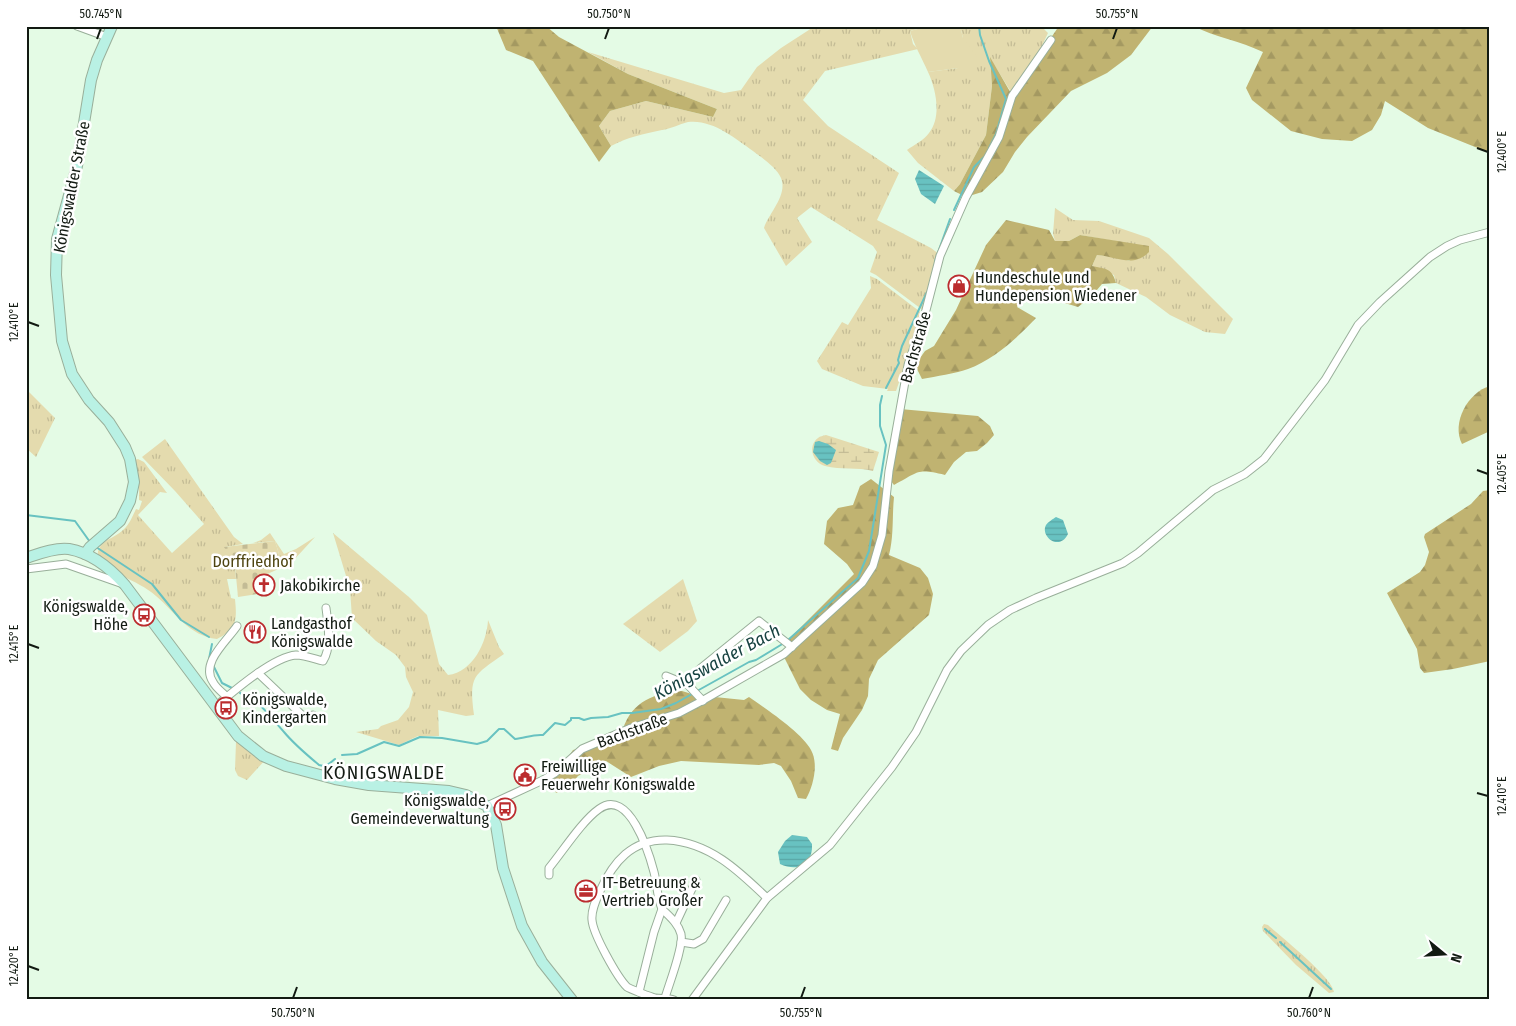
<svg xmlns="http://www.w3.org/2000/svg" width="1516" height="1026" font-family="'Fira Sans Condensed',sans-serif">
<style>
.grass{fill:url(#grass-tufts)}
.forest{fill:url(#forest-firs)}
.wetland{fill:url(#wetland-marsh)}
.cemetery{fill:url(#cemetery-stones)}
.pitch{fill:#e4dbae}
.water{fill:url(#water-rules)}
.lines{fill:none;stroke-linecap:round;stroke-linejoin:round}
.stream{stroke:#68c2c1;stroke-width:2}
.street-casing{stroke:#99af9a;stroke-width:9}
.secondary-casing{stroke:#99af9a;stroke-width:12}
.street{stroke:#fff;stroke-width:7}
.secondary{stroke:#b9f1e4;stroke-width:10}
.ticks{fill:none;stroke:#121a12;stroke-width:2}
.labels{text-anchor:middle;stroke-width:5;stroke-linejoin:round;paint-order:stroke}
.street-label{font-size:16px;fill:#121a12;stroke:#fff}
.poi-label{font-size:16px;fill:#121a12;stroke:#fff;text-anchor:start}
.park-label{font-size:16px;fill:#4d4310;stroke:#fff}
.water-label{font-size:18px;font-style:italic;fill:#174241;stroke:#fff}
.quarter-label{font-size:19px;letter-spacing:1px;fill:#121a12;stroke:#fff}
.neatline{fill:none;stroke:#121a12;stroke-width:2}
.ticks-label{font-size:12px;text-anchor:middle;fill:#121a12}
</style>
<defs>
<pattern id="grass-tufts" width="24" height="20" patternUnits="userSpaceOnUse" patternTransform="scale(1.25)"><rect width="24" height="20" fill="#e4dbae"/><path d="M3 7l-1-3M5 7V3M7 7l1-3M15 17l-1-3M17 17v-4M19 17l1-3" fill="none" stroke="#c3bb95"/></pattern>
<pattern id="forest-firs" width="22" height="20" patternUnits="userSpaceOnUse" patternTransform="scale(1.25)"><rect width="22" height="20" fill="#c0b371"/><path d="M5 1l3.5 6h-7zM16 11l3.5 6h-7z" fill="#a49961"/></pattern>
<pattern id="wetland-marsh" width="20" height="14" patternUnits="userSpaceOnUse" patternTransform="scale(1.25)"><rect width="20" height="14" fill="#e4dbae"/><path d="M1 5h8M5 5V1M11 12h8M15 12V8" fill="none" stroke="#c3bb95"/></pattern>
<pattern id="cemetery-stones" width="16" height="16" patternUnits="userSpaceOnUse" patternTransform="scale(1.25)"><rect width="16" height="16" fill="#e4dbae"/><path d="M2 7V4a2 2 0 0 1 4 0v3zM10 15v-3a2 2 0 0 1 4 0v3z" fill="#c3bb95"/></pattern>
<pattern id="water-rules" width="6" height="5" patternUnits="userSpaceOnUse" patternTransform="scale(1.25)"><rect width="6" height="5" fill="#68c2c1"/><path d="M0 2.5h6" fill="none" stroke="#59a6a5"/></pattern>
</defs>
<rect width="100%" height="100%" fill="#e4fbe5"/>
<!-- grass -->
<g class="grass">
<path d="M 815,26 L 929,26 L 910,31 L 913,44 L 918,49 L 825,71 L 803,100 L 828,126 L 899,173 L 877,220 L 931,248 L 939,254 L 924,311 L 876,275 L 870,272 L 877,252 L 873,246 L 811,207 L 797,218 L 812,242 L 786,266 L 764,228 C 769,213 788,195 781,178 C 776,167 762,158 753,151 C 735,138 712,119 688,122 C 679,124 671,129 662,130 C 643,134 628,137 611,146 L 599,126 L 610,111 L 646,101 L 713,117 L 717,109 L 628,74 L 588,52 L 724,93 L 741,90 L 757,67 L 781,48 Z"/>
<path d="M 960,26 L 1041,26 L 1048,33 L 1040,50 L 1011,92 L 990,58 L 992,86 L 986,135 L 960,184 L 954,191 L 918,163 L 907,150 C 914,145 924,140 929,133 C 942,117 936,89 928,72 L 958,68 L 963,38 Z"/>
<path d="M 1055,208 L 1073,220 L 1099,221 L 1149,238 L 1168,254 L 1233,319 L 1225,334 L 1205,332 L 1170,315 L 1146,297 L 1116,283 L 1114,275 L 1092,266 L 1097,255 L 1111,256 L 1130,261 L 1120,242 L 1080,235 L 1069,241 L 1055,241 L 1053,234 Z"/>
<path d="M 870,276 L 877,279 L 923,314 L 896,391 L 887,391 L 888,389 L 863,386 L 822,369 L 817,361 L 842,322 L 848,325 L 871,288 Z"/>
<path d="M 26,389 L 55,418 L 36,457 L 26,448 Z"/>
<path d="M 165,439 L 234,537 L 243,544 L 225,547 L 235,566 L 236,579 L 227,579 L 231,598 L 235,599 C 237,620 237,629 217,639 C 189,636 176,613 156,596 C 146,587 134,582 123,576 C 114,570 106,563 98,557 C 96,541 114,539 123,530 C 130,524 132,517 136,509 L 139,510 L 142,501 L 139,500 L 139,487 L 134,460 L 138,459 L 144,462 L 167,493 L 160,492 L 138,515 L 172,553 L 204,524 L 175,491 L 142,457 Z"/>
<path d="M 270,533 L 284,554 L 296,549 L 315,537 L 292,562 L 283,567 L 275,541 L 253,543 L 261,540 Z"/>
<path d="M 333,533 L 410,598 L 427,615 L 439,664 L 448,675 C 473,672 487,642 488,620 L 499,647 L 504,654 C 473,676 469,675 474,715 L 466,716 L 438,710 L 439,736 L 418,736 L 399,745 L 356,732 L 378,729 L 381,726 L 398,720 L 409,707 L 413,692 L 406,677 L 405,667 L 396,655 L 376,641 L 352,618 L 350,589 Z"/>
<path d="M 683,579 L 697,621 L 688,631 L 660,652 L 623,624 Z"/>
<path d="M 239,740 L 266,759 L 247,780 L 238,776 L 235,770 L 236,742 Z"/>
<path d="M 1264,924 L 1268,925 C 1282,938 1331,976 1334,992 L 1329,993 L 1296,965 L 1263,931 L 1262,927 Z"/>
</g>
<!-- forest -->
<g class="forest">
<path d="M 496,26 L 546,26 L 559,37 L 628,74 L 717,109 L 713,117 L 646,101 L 610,111 L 599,126 L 611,146 L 599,162 L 533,61 L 506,50 Z"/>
<path d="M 1059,26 L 1153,26 L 1131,55 L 1107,73 L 1071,91 L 1027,137 L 1015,152 L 1003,172 L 982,192 L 966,197 L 954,191 L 960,184 L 986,135 L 992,86 L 990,57 L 1012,95 Z"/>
<path d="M 1193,26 L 1490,26 L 1490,153 L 1428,128 L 1385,101 L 1381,115 L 1372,130 L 1352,141 L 1322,139 L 1291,131 L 1252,100 L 1246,88 L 1263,52 C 1240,41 1215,37 1193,26 Z"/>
<path d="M 1006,220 L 1049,230 L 1055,241 L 1069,241 L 1080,235 L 1149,246 L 1149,252 C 1133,268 1118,257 1097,255 L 1092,266 C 1106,269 1112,268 1116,283 L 1102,284 L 1091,297 L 1078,307 L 1038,295 L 1023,298 L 1017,307 L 1036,318 C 1017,338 995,359 968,369 C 954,374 937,376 922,379 L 915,365 L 925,351 L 934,346 L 956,310 L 986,245 Z"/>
<path d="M 1490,386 L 1490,431 L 1462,444 C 1451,423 1468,392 1490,386 Z"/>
<path d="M 900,409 L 978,416 L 990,426 L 994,435 L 987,443 L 977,451 L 966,452 L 954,462 L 945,475 C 916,468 919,472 894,485 L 888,477 Z"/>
<path d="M 871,479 L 894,497 C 892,516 894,536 889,555 L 920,568 L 928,578 L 933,594 L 929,615 L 878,660 L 869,679 L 868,696 L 862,710 L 843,738 L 838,751 L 831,749 L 840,714 L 827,710 L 811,700 L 800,689 L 784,657 L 788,640 L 854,574 L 847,564 L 824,544 L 827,521 L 838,508 L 853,505 L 860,486 Z"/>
<path d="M 1490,490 L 1490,661 L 1453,669 L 1424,673 L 1420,668 L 1417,649 L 1387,593 L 1420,572 L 1425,565 L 1429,552 L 1424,537 L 1425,534 L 1471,504 L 1483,491 Z"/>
<path d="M 682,691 L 695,695 L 744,700 L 749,697 C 766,709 802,733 811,750 C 819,764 813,787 806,799 L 798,798 L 791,781 L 781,766 L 774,763 L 759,765 L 681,761 L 659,766 L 631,777 L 606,761 L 578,776 L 568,788 L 556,793 L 553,784 L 555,775 L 573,750 L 595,744 L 623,729 C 632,701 655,693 682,691 Z"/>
</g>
<!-- wetland -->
<path class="wetland" d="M 826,435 L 879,452 L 873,471 C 857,467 841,470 825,466 C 813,463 807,446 818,438 C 820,436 823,436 826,435 Z"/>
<!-- cemetery -->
<path class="cemetery" d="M 275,541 L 283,567 L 256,579 L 258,594 L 238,597 L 235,566 L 224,547 Z"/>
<!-- pitch -->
<path class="pitch" d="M 929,26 L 960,26 L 963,38 L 978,58 L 958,68 L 928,72 C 922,58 914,45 910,31 Z"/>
<!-- water -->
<g class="water">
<path d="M 919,170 L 944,186 L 935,204 L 921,194 L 915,179 Z"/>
<path d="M 819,441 L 828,444 L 836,450 L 831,463 L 827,465 L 820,461 L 813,452 L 815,442 Z"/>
<path d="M 1056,517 L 1063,520 L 1068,534 C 1059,552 1040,536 1046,525 C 1048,522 1053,519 1056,517 Z"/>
<path d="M 792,835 L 807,837 L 812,844 C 813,865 798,872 780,864 L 778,852 L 785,841 Z"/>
</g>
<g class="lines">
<!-- stream -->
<g class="stream">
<path d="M 979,26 L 980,35 L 989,61 L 1006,99 L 996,134 L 989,148"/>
<path d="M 954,210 L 974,167 L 984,157"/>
<path d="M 935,261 L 950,219"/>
<path d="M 886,388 L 899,363 L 898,360 L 902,346 L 927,292"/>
<path d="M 26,515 L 75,521 L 90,542"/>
<path d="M 96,547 L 152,584 L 181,620 L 209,637"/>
<path d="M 788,640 L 858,578 L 869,551 L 886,445 L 880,426 L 880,405 L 882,396"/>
<path d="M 209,659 L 212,644"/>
<path d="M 213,665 L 222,683 L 232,688"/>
<path d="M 697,691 L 749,662 L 756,660 L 784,643"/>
<path d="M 240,693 C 261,701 269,716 284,732 C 294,744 307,755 319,765 C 326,767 329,764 335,759"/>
<path d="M 342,755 L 357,754 L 384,742 L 399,746 L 420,737 L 442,738 L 477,744 L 487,741 L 499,729 L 504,729 L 515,739 C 525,738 533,734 543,735 L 555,723 L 565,725 L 571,720 L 571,718 L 579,718 L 584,720 L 591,718 L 608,717 L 622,713 L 632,713 L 661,709 L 676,703 L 692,694"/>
<path d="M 1265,929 L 1276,938"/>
<path d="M 1280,942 L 1331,989"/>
</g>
<!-- street casing -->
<g class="street-casing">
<g id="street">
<path d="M 77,26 L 107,37"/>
<path d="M 26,569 L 66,564 L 123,584"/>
<path d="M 258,673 L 305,718 L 313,715"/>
<path d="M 666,676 L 688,685 L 703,701"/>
<path d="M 685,684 L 701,668 L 759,621 L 792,647"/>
<path d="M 227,697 C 222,692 216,688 213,682 C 200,663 227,641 237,626"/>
<path d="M 216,706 C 234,691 273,657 296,655 C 304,655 315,659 323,661 C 332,647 328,624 326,608"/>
<path d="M 487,806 L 543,780 L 555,773 L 582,749 L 631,728 L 679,713 L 700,702 L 784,654 L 862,583 L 873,566 L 882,535 L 889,471 L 908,365 L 925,314 L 940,256 L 966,197 L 999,137 L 1012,96 L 1051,40"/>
<path d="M 549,875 L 549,868 C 563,851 582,821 599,809 C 629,787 649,853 654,872 C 657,884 657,897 662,909 L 654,932 L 639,992"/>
<path d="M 662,909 C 669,916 678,923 681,934 C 684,946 669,984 665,998"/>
<path d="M 676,923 L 696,880"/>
<path d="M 681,942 L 694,944 L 703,939 L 726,900"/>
<path d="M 674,1000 C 668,998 661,999 655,998 C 651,997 630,989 627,987 C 617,977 593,934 592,920 C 591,910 596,900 600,891 C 613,862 632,839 667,840 C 709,842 739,871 767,898"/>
<path d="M 692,1000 L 767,898 L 830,845 L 892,767 L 916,732 L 947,670 L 961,651 L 988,625 L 1010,610 L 1036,598 L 1123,563 L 1138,553 L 1213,490 L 1245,474 L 1264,459 L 1325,380 L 1358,325 L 1380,302 L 1430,257 L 1447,246 L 1460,240 L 1490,232"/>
</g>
</g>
<!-- secondary casing -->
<g class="secondary-casing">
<g id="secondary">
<path d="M 85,554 L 90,547 L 120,521 L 130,501 L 134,482 L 130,459 L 125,447 L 109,422 L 89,400 L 72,374 L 62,341 L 56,275 L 57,239 L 77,166 L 91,80 L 97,60 L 112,26"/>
<path d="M 26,558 C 38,554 56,547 69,549 C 91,553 111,569 125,585 L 238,736 L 263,756 L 286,766 L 335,779 L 369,785 L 449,791 L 466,795 L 487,806 L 496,825 L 503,868 L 522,926 L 542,962 L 572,1000"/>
</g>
</g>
<!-- street -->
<use href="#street" class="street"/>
<!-- secondary -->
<use href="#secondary" class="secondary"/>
</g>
<!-- ticks -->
<path class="ticks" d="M 97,39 L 101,28M 605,39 L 609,28M 1113,39 L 1117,28M 1477,148 L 1488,152M 28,322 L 39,326M 1477,470 L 1488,474M 28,644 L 39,648M 1477,793 L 1488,796M 28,966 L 39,970M 293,998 L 297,987M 801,998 L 805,987M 1309,998 L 1313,987"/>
<!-- icons -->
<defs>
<g id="shop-ring" transform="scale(1.125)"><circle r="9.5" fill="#fff" stroke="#bb2c2e" stroke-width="1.5"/><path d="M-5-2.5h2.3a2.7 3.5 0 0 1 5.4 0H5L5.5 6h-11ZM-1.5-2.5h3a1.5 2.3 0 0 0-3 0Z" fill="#bb2c2e"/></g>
<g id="church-ring" transform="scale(1.125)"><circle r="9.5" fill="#fff" stroke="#bb2c2e" stroke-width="1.5"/><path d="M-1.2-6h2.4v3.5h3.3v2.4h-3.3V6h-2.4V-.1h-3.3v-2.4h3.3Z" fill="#bb2c2e"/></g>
<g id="bus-ring" transform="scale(1.125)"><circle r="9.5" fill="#fff" stroke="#bb2c2e" stroke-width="1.5"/><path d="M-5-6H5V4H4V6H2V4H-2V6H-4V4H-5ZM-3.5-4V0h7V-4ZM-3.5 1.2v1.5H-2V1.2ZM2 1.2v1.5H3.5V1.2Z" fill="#bb2c2e"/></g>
<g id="restaurant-ring" transform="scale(1.125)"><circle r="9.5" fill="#fff" stroke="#bb2c2e" stroke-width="1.5"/><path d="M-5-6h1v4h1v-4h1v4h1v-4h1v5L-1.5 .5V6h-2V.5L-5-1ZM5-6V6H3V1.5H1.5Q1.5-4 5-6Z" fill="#bb2c2e"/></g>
<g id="civic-ring" transform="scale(1.125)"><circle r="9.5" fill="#fff" stroke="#bb2c2e" stroke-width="1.5"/><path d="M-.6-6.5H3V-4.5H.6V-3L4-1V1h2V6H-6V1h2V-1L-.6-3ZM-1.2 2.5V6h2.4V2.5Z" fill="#bb2c2e"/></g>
<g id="office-ring" transform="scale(1.125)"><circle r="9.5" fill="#fff" stroke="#bb2c2e" stroke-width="1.5"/><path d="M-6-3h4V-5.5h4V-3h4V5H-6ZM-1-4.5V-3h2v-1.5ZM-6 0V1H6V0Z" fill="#bb2c2e"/></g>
</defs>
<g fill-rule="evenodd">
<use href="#shop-ring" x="959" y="286"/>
<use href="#church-ring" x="264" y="585"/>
<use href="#bus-ring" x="144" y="615"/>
<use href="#restaurant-ring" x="255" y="632"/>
<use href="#bus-ring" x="226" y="708"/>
<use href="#civic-ring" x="525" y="775"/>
<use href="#bus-ring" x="505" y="809"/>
<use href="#office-ring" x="586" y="891"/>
</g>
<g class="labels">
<!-- street labels -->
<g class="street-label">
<text transform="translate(71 187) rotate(-79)" y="6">Königswalder Straße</text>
<text transform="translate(915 347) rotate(-74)" y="6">Bachstraße</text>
<text transform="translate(632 730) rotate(-20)" y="6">Bachstraße</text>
</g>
<!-- poi labels -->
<g class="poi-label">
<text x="975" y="283">Hundeschule und<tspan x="975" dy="18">Hundepension Wiedener</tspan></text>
<text x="280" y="591">Jakobikirche</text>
<text x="128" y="612" text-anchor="end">Königswalde,<tspan x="128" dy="18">Höhe</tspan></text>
<text x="271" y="629">Landgasthof<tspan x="271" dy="18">Königswalde</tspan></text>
<text x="242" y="705">Königswalde,<tspan x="242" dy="18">Kindergarten</tspan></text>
<text x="541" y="772">Freiwillige<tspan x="541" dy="18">Feuerwehr Königswalde</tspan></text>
<text x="489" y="806" text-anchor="end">Königswalde,<tspan x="489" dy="18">Gemeindeverwaltung</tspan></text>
<text x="602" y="888">IT-Betreuung &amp;<tspan x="602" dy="18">Vertrieb Großer</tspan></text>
</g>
<!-- park labels -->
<g class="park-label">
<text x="253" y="567">Dorffriedhof</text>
</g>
<!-- water labels -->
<g class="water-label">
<text transform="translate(717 662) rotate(-28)" y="6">Königswalder Bach</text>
</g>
<!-- quarter labels -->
<g class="quarter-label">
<text x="384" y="779">KÖNIGSWALDE</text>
</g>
</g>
<!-- border -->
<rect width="1516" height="1026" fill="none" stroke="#ffffff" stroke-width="55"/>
<!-- north arrow -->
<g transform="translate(1444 954) rotate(108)" stroke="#ffffff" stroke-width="4" paint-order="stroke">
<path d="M0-4L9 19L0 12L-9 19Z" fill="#121a12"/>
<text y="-8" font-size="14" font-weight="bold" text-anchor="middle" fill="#121a12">N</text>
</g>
<rect x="28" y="28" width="1460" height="970" class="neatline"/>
<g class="ticks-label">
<text x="101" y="18">50.745°N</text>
<text x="609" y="18">50.750°N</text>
<text x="1117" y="18">50.755°N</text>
<text transform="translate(1502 152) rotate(-90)" y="4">12.400°E</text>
<text transform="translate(14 322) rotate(-90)" y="4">12.410°E</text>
<text transform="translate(1502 474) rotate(-90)" y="4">12.405°E</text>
<text transform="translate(14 644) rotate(-90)" y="4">12.415°E</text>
<text transform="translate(1502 796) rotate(-90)" y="4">12.410°E</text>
<text transform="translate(14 966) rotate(-90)" y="4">12.420°E</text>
<text x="293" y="1017">50.750°N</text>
<text x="801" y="1017">50.755°N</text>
<text x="1309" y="1017">50.760°N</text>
</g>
</svg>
